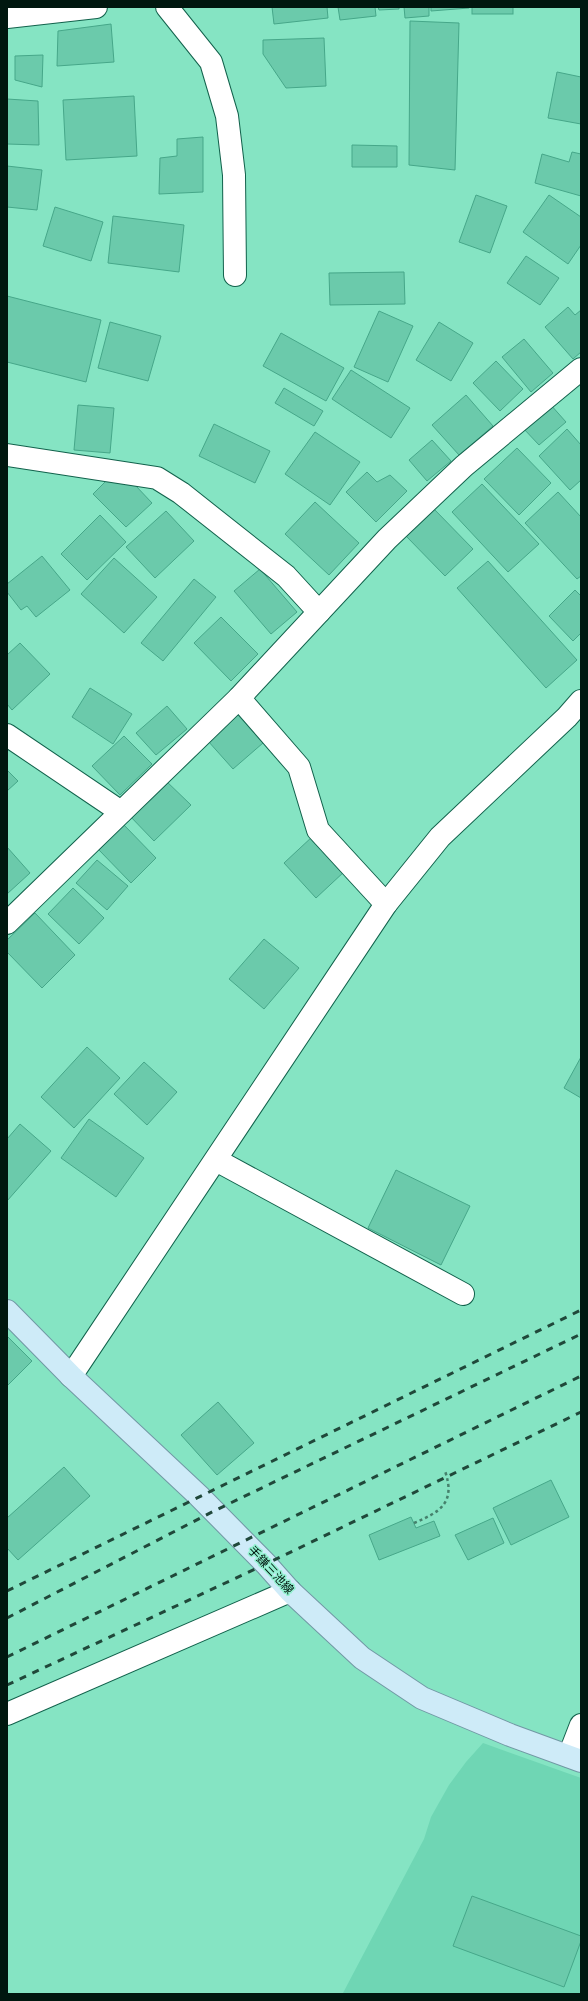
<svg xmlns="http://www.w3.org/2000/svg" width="588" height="2001" font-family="Rubik,'Noto Sans JP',sans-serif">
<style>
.built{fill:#6fd6b4}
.building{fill:#6bcaab;stroke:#46a789}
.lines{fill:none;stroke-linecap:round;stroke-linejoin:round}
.minor-casing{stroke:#12624c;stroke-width:24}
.major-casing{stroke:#7198a4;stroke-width:24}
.path{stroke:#45816c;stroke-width:2.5;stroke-dasharray:3 3;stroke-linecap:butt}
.minor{stroke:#fff;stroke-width:22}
.major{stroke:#ceebf8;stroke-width:22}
.rail{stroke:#20483a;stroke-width:3;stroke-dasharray:7 7;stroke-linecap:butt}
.labels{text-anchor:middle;stroke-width:3;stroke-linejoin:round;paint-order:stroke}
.street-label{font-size:12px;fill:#00170f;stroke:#92f1d0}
</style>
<rect width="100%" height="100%" fill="#85e4c3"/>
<!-- built -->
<path class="built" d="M 483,1743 L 581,1778 L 581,1994 L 343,1993 L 424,1839 L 431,1817 L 449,1785 L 466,1762 Z"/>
<!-- building -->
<g class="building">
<path d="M 272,7 L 327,7 L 328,18 L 274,24 Z"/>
<path d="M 338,7 L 375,7 L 376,16 L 340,20 Z"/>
<path d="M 378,7 L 399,7 L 399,9 L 379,10 Z"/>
<path d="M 404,7 L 429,7 L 429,16 L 405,18 Z"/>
<path d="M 431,7 L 469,7 L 469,8 L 431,11 Z"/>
<rect x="472" y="7" width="41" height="7"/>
<path d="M 410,21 L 459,23 L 455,170 L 409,165 Z"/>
<path d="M 111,24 L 114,62 L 57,66 L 58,31 Z"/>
<path d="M 324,38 L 326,86 L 286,88 L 263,54 L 263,40 Z"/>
<path d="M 43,55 L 42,87 L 15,80 L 15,56 Z"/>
<path d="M 557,72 L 581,77 L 581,124 L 548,118 Z"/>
<path d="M 134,96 L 137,156 L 66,160 L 63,100 Z"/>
<path d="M 7,99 L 38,101 L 39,145 L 7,144 Z"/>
<path d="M 203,137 L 203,192 L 159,194 L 160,158 L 177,156 L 177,139 Z"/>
<path d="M 352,145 L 397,146 L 397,167 L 352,167 Z"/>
<path d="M 572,152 L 581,154 L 581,196 L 535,183 L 542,154 L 569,162 Z"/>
<path d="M 7,166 L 42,170 L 37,210 L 7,207 Z"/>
<path d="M 476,195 L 507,206 L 490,253 L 459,242 Z"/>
<path d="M 549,195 L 581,217 L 581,245 L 568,264 L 523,232 Z"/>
<path d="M 55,207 L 103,222 L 91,261 L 43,246 Z"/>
<path d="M 113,216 L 184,225 L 179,272 L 108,263 Z"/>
<path d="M 526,256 L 559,278 L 540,305 L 507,283 Z"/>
<path d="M 404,272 L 405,304 L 330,305 L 329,273 Z"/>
<path d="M 7,296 L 101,320 L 86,382 L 7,362 Z"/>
<path d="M 568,307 L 575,315 L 581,310 L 581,352 L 573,359 L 545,327 Z"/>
<path d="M 379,311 L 413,326 L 388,382 L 354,367 Z"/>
<path d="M 110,322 L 161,336 L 148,381 L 98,368 Z"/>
<path d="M 439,322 L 473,343 L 451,381 L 416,360 Z"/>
<path d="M 281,333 L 344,368 L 326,401 L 263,366 Z"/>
<path d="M 524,339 L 553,373 L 531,392 L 502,357 Z"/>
<path d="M 496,361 L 523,389 L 500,411 L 473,383 Z"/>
<path d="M 351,370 L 410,408 L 391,438 L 332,399 Z"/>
<path d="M 284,388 L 323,411 L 314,426 L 275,403 Z"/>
<path d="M 466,395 L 493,426 L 459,455 L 432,425 Z"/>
<path d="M 550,404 L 566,422 L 539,445 L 523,428 Z"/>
<path d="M 78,405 L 114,408 L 110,453 L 74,450 Z"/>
<path d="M 214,424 L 270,451 L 255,483 L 199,456 Z"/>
<path d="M 567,429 L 581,445 L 581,480 L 570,490 L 539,456 Z"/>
<path d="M 315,432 L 360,462 L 330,505 L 285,474 Z"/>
<path d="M 432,440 L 451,461 L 427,481 L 409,460 Z"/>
<path d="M 517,448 L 551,483 L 519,515 L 484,479 Z"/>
<path d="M 119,468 L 152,503 L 126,527 L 93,494 Z"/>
<path d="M 367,472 L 377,482 L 390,475 L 407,491 L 376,522 L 346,492 Z"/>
<path d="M 482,484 L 539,544 L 508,572 L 452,512 Z"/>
<path d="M 558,492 L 581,517 L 581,576 L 577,579 L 525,523 Z"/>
<path d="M 315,502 L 359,543 L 329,575 L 285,534 Z"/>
<path d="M 434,509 L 473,549 L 445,576 L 406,536 Z"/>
<path d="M 166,511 L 194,541 L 155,578 L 126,547 Z"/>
<path d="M 100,515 L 126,542 L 87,580 L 61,554 Z"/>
<path d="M 42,556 L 70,590 L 36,617 L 27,606 L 21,610 L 7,592 L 7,584 Z"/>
<path d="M 114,558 L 157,597 L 124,633 L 81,594 Z"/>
<path d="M 488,561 L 577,660 L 546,688 L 457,588 Z"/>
<path d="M 260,569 L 297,612 L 271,634 L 234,591 Z"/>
<path d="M 194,579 L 216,597 L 163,661 L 141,643 Z"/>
<path d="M 575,590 L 581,596 L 581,633 L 573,641 L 549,616 Z"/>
<path d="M 221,617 L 258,654 L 231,681 L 194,643 Z"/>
<path d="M 20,643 L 50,674 L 12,710 L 7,704 L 7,655 Z"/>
<path d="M 90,688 L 132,714 L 113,744 L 72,717 Z"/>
<path d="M 167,706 L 187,729 L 156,755 L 136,733 Z"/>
<path d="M 238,715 L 263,743 L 233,769 L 208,741 Z"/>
<path d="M 124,736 L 152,764 L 120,795 L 92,766 Z"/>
<path d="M 7,770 L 18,781 L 7,791 Z"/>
<path d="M 164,779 L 191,805 L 154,841 L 128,814 Z"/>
<path d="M 124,825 L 156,858 L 131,883 L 99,850 Z"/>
<path d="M 313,836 L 345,871 L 316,898 L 284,863 Z"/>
<path d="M 7,847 L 30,873 L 7,894 Z"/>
<path d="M 97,860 L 128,886 L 107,910 L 76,883 Z"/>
<path d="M 73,888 L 104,918 L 79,944 L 48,914 Z"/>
<path d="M 35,913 L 75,955 L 42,988 L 7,952 L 7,940 Z"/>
<path d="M 264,939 L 299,968 L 264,1009 L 229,979 Z"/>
<path d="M 87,1047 L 120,1078 L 74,1128 L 41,1097 Z"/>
<path d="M 581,1057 L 581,1098 L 564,1088 Z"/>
<path d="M 144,1062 L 177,1092 L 147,1125 L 114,1094 Z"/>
<path d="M 89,1119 L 144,1158 L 116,1197 L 61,1158 Z"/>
<path d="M 20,1124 L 51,1151 L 7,1201 L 7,1139 Z"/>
<path d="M 396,1170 L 470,1206 L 441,1265 L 368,1228 Z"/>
<path d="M 7,1336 L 32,1361 L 7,1386 Z"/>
<path d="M 218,1402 L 254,1443 L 217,1475 L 181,1435 Z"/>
<path d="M 64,1467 L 90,1496 L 18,1560 L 7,1548 L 7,1518 Z"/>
<path d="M 551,1480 L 569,1517 L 511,1545 L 493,1508 Z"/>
<path d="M 411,1517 L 416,1528 L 434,1521 L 440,1536 L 379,1560 L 369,1535 Z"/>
<path d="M 493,1518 L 504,1543 L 468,1560 L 455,1535 Z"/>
<path d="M 472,1896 L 581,1936 L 581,1941 L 564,1987 L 453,1946 Z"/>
</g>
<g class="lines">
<!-- minor casing -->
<g class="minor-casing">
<g id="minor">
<path d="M 167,7 L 211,62 L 227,116 L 234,175 L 235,275"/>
<path d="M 7,17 L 96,7"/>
<path d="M 7,455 L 157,478 L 181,493 L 286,576 L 319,612"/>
<path d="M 239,698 L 299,767 L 318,830 L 386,904"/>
<path d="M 7,735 L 121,812"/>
<path d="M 7,923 L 239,698 L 387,539 L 464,466 L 581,369"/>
<path d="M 216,1160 L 463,1294"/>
<path d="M 71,1376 L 386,904 L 440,837 L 567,717 L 581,701"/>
<path d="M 7,1714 L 290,1591"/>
<path d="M 569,1756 L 581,1725"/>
</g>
</g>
<!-- major casing -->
<g class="major-casing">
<path id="major" d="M 7,1311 L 71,1376 L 199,1496 L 266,1564 L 290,1591 L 362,1658 L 422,1698 L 510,1735 L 581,1761"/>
</g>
<!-- path -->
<path class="path" d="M 414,1523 C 440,1512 456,1503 445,1471"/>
<!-- minor -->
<use href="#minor" class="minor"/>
<!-- major -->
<use href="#major" class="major"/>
<!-- rail -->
<g class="rail">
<path d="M 7,1591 L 581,1310"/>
<path d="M 7,1618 L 214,1511 L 581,1334"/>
<path d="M 7,1657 L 581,1376"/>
<path d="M 7,1685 L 266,1564 L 581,1412"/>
</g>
</g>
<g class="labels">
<!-- street labels -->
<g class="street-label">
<text transform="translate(271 1570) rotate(47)" y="4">手鎌三池線</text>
</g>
</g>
<!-- border -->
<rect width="588" height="2001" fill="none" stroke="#00170f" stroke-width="16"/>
</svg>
